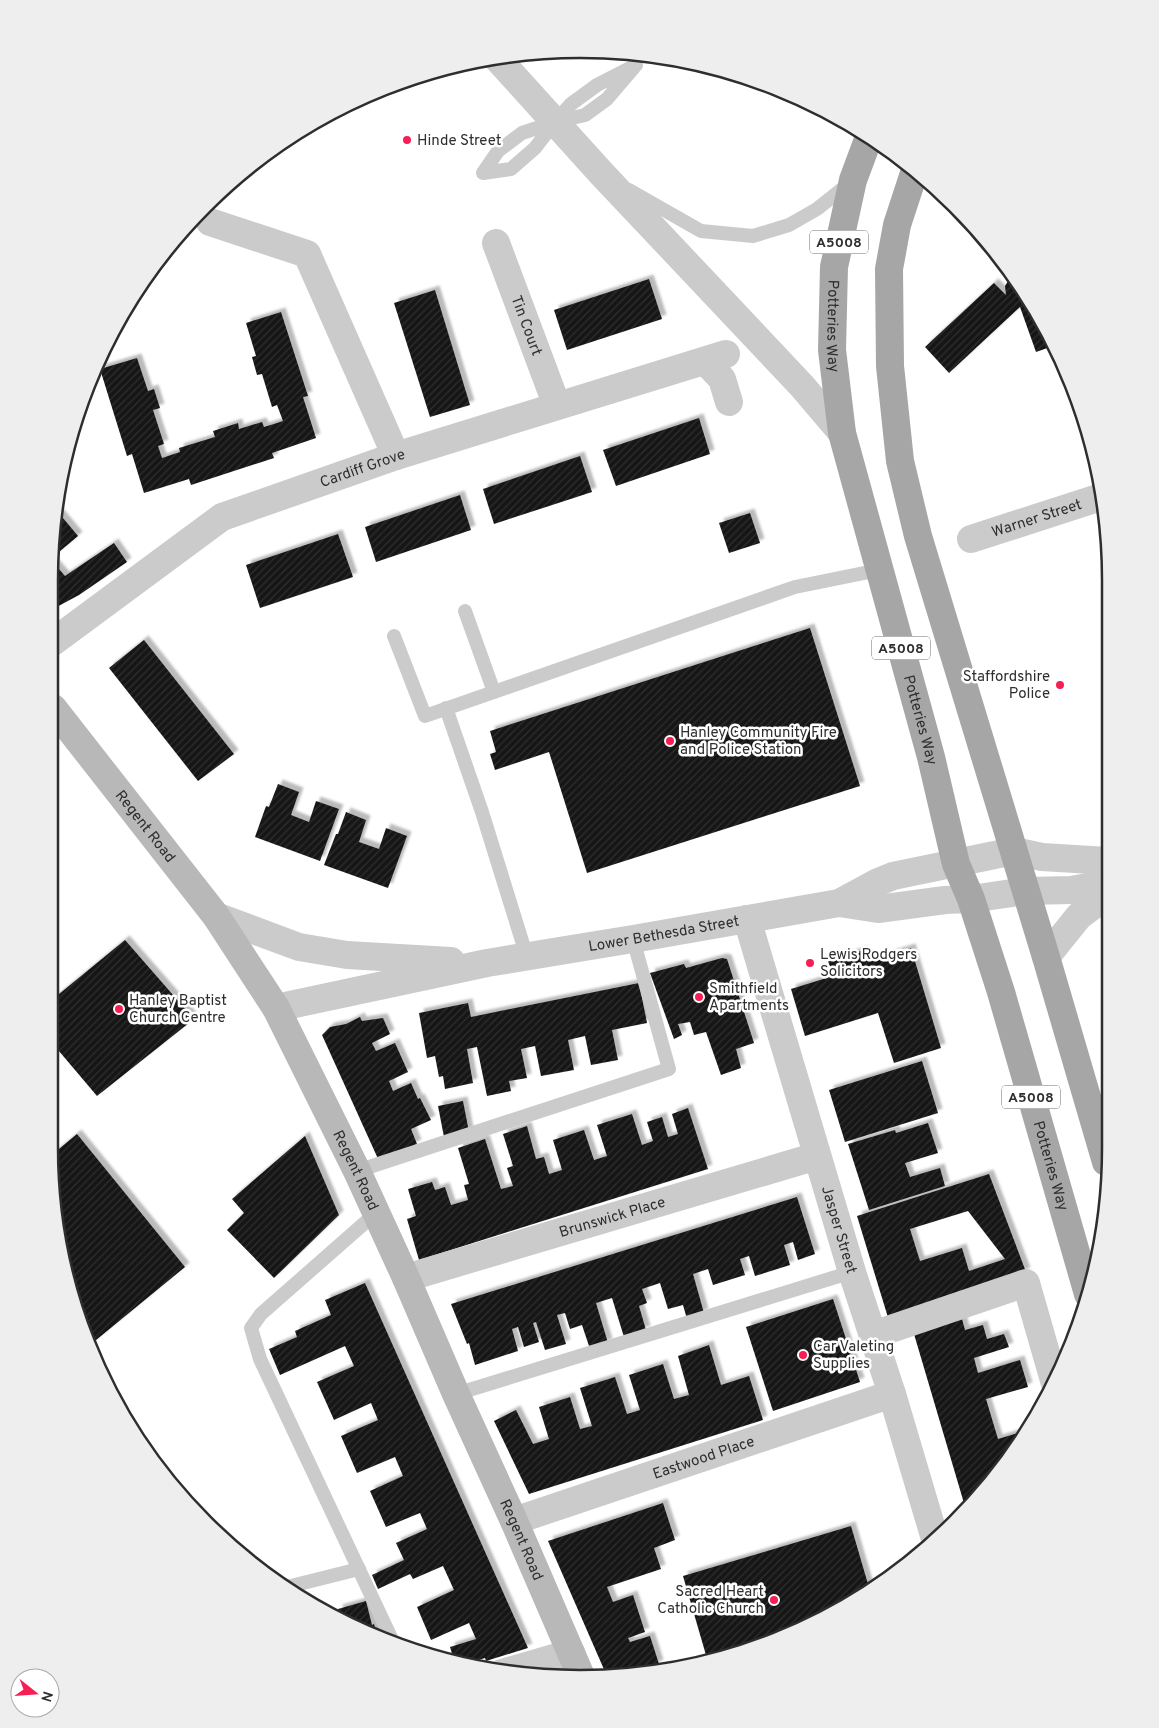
<svg xmlns="http://www.w3.org/2000/svg" width="1159" height="1728" font-family="Overpass,sans-serif">
<style>
.building{fill:url(#building-hatch);fill-rule:evenodd;filter:url(#shadow)}
.lines{fill:none;stroke-linecap:round;stroke-linejoin:round}
.lane{stroke:#cbcbcb;stroke-width:14}
.street{stroke:#cbcbcb;stroke-width:28}
.secondary{stroke:#b8b8b8;stroke-width:28}
.primary{stroke:#a6a6a6;stroke-width:28}
.poi-dot{fill:#f61e53;stroke:#fff;stroke-width:2}
.labels{text-anchor:middle;stroke-width:5;stroke-linejoin:round;paint-order:stroke}
.shield{fill:#fff;stroke:#6d6d6d;stroke-width:1}
.shield-label{font-size:14px;font-weight:bold;fill:#2e2e2e}
.poi-label{font-size:15px;fill:#2e2e2e;stroke:#fff;text-anchor:start}
.street-label{font-size:15px;fill:#2e2e2e;stroke:#fff}
.rim{fill:none;stroke:#2e2e2e;stroke-width:2.5}
</style>
<defs>
<pattern id="building-hatch" width="6" height="6" patternUnits="userSpaceOnUse" patternTransform="scale(1.25)"><rect width="6" height="6" fill="#151515"/><path d="M-1 1l2-2M0 6l6-6M5 7l2-2" fill="none" stroke="#2f2f2f"/></pattern>
<filter id="shadow"><feDropShadow dx="4.5" dy="-4.5" stdDeviation="1" flood-color="#0004"/></filter>
</defs>
<rect width="100%" height="100%" fill="#fff"/>
<!-- building -->
<g class="building">
<path d="M 1012,274 L 1056,345 L 1036,352 L 1020,307 L 949,373 L 925,347 L 994,283 L 1006,295 L 1005,286 Z"/>
<path d="M 649,279 L 662,319 L 567,350 L 554,310 Z"/>
<path d="M 435,290 L 470,405 L 430,417 L 394,303 Z"/>
<path d="M 281,312 L 308,396 L 303,397 L 316,438 L 272,453 L 274,458 L 191,485 L 189,479 L 144,493 L 132,454 L 127,456 L 100,369 L 137,358 L 148,391 L 154,389 L 160,408 L 153,410 L 164,444 L 158,446 L 162,458 L 180,452 L 179,448 L 215,437 L 213,431 L 238,423 L 239,429 L 262,422 L 264,427 L 277,423 L 283,421 L 277,405 L 272,407 L 262,374 L 257,375 L 252,357 L 256,356 L 246,323 Z"/>
<path d="M 699,418 L 710,454 L 616,486 L 603,450 Z"/>
<path d="M 580,456 L 592,492 L 494,524 L 483,489 Z"/>
<path d="M 460,495 L 471,530 L 376,562 L 365,527 Z"/>
<path d="M 58,512 L 78,536 L 53,557 L 53,515 Z"/>
<path d="M 750,513 L 760,543 L 729,553 L 719,523 Z"/>
<path d="M 338,534 L 353,577 L 260,608 L 246,565 Z"/>
<path d="M 114,543 L 127,562 L 79,595 L 53,609 L 53,562 L 65,576 Z"/>
<path d="M 810,628 L 860,786 L 587,873 L 549,752 L 495,770 L 490,754 L 496,752 L 490,731 Z"/>
<path d="M 144,640 L 234,754 L 198,781 L 109,668 Z"/>
<path d="M 278,784 L 299,792 L 291,815 L 309,822 L 316,801 L 339,809 L 320,861 L 255,837 L 266,806 L 269,807 Z"/>
<path d="M 346,812 L 366,820 L 359,842 L 379,849 L 386,828 L 407,836 L 388,888 L 324,865 L 336,834 L 338,834 Z"/>
<path d="M 125,940 L 194,1019 L 97,1096 L 53,1044 L 53,999 Z"/>
<path d="M 911,948 L 941,1048 L 894,1063 L 878,1013 L 805,1036 L 791,989 L 833,976 L 828,961 L 864,950 L 867,961 Z"/>
<path d="M 722,958 L 727,959 L 754,1043 L 736,1049 L 741,1068 L 721,1075 L 706,1032 L 694,1035 L 690,1022 L 678,1024 L 682,1035 L 674,1039 L 650,973 L 684,964 L 686,968 Z"/>
<path d="M 639,983 L 647,1023 L 612,1030 L 618,1060 L 591,1065 L 585,1036 L 568,1040 L 574,1070 L 541,1076 L 535,1046 L 521,1049 L 527,1078 L 509,1081 L 511,1091 L 487,1096 L 477,1047 L 467,1049 L 473,1083 L 445,1089 L 443,1076 L 439,1077 L 435,1056 L 427,1058 L 419,1013 L 468,1003 L 471,1017 Z"/>
<path d="M 360,1017 L 362,1021 L 383,1018 L 390,1034 L 372,1043 L 376,1051 L 395,1043 L 408,1072 L 389,1081 L 393,1091 L 411,1083 L 418,1099 L 420,1098 L 431,1120 L 411,1129 L 417,1144 L 379,1161 L 322,1035 L 330,1027 L 346,1024 Z"/>
<path d="M 922,1061 L 938,1113 L 845,1142 L 829,1090 Z"/>
<path d="M 463,1101 L 469,1132 L 444,1137 L 438,1106 Z"/>
<path d="M 688,1108 L 708,1169 L 419,1260 L 407,1219 L 416,1216 L 408,1189 L 432,1182 L 435,1190 L 445,1187 L 451,1205 L 468,1200 L 464,1185 L 469,1184 L 458,1148 L 485,1139 L 501,1189 L 513,1186 L 507,1168 L 513,1166 L 503,1134 L 527,1126 L 536,1159 L 544,1157 L 549,1174 L 562,1170 L 553,1140 L 584,1130 L 594,1160 L 607,1156 L 597,1125 L 632,1114 L 642,1145 L 653,1141 L 647,1122 L 662,1117 L 668,1137 L 678,1134 L 672,1114 Z"/>
<path d="M 928,1123 L 938,1153 L 905,1163 L 910,1177 L 940,1168 L 945,1186 L 869,1210 L 848,1144 L 895,1130 L 896,1133 Z"/>
<path d="M 77,1134 L 185,1267 L 90,1345 L 77,1319 L 53,1218 L 53,1154 Z"/>
<path d="M 305,1136 L 339,1215 L 274,1278 L 227,1230 L 244,1213 L 232,1199 Z"/>
<path d="M 989,1174 L 1026,1272 L 890,1324 L 857,1216 ZM 968,1211 L 1005,1259 L 969,1271 L 962,1248 L 920,1261 L 910,1229 Z"/>
<path d="M 797,1197 L 815,1254 L 798,1260 L 793,1242 L 784,1245 L 790,1265 L 755,1276 L 749,1256 L 740,1259 L 745,1275 L 713,1285 L 708,1269 L 693,1274 L 704,1313 L 687,1319 L 683,1305 L 668,1309 L 660,1283 L 642,1289 L 647,1303 L 639,1306 L 646,1330 L 624,1337 L 612,1298 L 596,1303 L 608,1343 L 590,1349 L 582,1325 L 570,1329 L 565,1313 L 557,1315 L 566,1344 L 545,1350 L 536,1322 L 533,1323 L 539,1342 L 524,1347 L 518,1327 L 512,1329 L 518,1351 L 475,1365 L 469,1343 L 467,1344 L 451,1304 Z"/>
<path d="M 365,1283 L 528,1648 L 486,1661 L 485,1658 L 462,1665 L 455,1663 L 450,1647 L 476,1639 L 469,1623 L 431,1640 L 417,1607 L 454,1590 L 443,1566 L 413,1579 L 410,1574 L 378,1589 L 372,1575 L 404,1560 L 396,1543 L 427,1529 L 420,1513 L 386,1527 L 370,1491 L 403,1476 L 395,1457 L 357,1473 L 341,1436 L 378,1420 L 371,1403 L 334,1420 L 317,1382 L 354,1366 L 345,1346 L 280,1375 L 269,1349 L 297,1337 L 295,1331 L 331,1315 L 325,1300 Z"/>
<path d="M 833,1299 L 860,1382 L 773,1411 L 746,1327 Z"/>
<path d="M 962,1319 L 965,1330 L 983,1325 L 987,1339 L 1004,1334 L 1009,1347 L 974,1358 L 978,1373 L 1020,1360 L 1028,1387 L 986,1399 L 998,1439 L 1018,1433 L 1019,1438 L 978,1499 L 966,1510 L 914,1334 Z"/>
<path d="M 709,1345 L 721,1385 L 749,1376 L 763,1420 L 529,1494 L 494,1421 L 516,1410 L 533,1444 L 549,1439 L 539,1407 L 570,1397 L 580,1429 L 592,1426 L 580,1388 L 615,1377 L 627,1414 L 640,1410 L 629,1375 L 663,1364 L 674,1399 L 689,1395 L 678,1356 Z"/>
<path d="M 663,1503 L 675,1540 L 654,1548 L 661,1569 L 607,1587 L 613,1602 L 633,1595 L 645,1632 L 628,1638 L 630,1642 L 650,1636 L 659,1664 L 642,1672 L 606,1674 L 548,1541 Z"/>
<path d="M 851,1526 L 870,1591 L 845,1608 L 750,1651 L 708,1662 L 683,1576 Z"/>
<path d="M 366,1601 L 372,1625 L 374,1624 L 378,1639 L 340,1618 L 338,1609 Z"/>
</g>
<g class="lines">
<!-- lane -->
<g class="lane">
<path d="M 636,65 L 597,85 L 571,104 L 555,122 L 535,148 L 511,169 L 483,173 L 498,151 L 522,133 L 555,122 L 585,115 L 607,99 L 636,65"/>
<path d="M 629,190 L 701,231 L 753,236 L 789,225 L 817,209 L 851,182"/>
<path d="M 465,611 L 494,692"/>
<path d="M 394,636 L 425,716 L 795,587 L 879,570"/>
<path d="M 446,708 L 482,812 L 527,957"/>
<path d="M 357,1171 L 669,1069 L 633,939"/>
<path d="M 376,1213 L 261,1314 L 251,1328 L 260,1359 L 394,1644"/>
<path d="M 456,1394 L 852,1272"/>
<path d="M 287,1587 L 359,1569"/>
</g>
<!-- street -->
<g class="street">
<path d="M 497,58 L 602,174 L 802,386 L 842,433"/>
<path d="M 210,222 L 307,254 L 396,456"/>
<path id="s1" d="M 496,243 L 557,406"/>
<path d="M 705,361 L 722,379 L 729,402"/>
<path id="s2" d="M 971,539 L 1101,497"/>
<path id="s3" d="M 53,642 L 222,517 L 396,456 L 726,354"/>
<path d="M 839,903 L 878,909 L 945,900 L 971,899 L 1025,891 L 1071,890 L 1093,886 L 1107,879"/>
<path d="M 216,916 L 299,947 L 347,955 L 451,961"/>
<path id="s4" d="M 747,919 L 852,1272 L 892,1394 L 935,1539"/>
<path d="M 1046,957 L 1079,916 L 1107,895"/>
<path id="s5" d="M 276,1008 L 487,963 L 633,939 L 839,903 L 876,883 L 893,876 L 1014,851 L 1042,857 L 1108,861"/>
<path id="s6" d="M 406,1278 L 817,1156"/>
<path d="M 873,1335 L 1026,1283 L 1055,1384"/>
<path id="s7" d="M 514,1521 L 892,1394"/>
<path d="M 502,1673 L 571,1653"/>
</g>
<!-- secondary -->
<path class="secondary" id="s8" d="M 53,708 L 216,916 L 276,1008 L 357,1171 L 406,1278 L 456,1394 L 514,1521 L 581,1676"/>
<!-- primary -->
<g class="primary">
<path id="s9" d="M 869,137 L 853,180 L 834,267 L 832,350 L 842,433 L 931,757 L 956,864 L 971,899 L 1001,992 L 1088,1294"/>
<path d="M 915,170 L 897,225 L 889,269 L 890,366 L 900,461 L 918,536 L 1046,957 L 1106,1162"/>
</g>
</g>
<!-- markers -->
<g class="poi-dot">
<circle cx="407" cy="140" r="5"/>
<circle cx="1060" cy="685" r="5"/>
<circle cx="670" cy="741" r="5"/>
<circle cx="810" cy="963" r="5"/>
<circle cx="699" cy="997" r="5"/>
<circle cx="119" cy="1009" r="5"/>
<circle cx="803" cy="1355" r="5"/>
<circle cx="774" cy="1600" r="5"/>
</g>
<g class="labels">
<!-- shield labels -->
<g class="shield">
<rect x="810" y="230.5" width="58" height="23" rx="4"/>
<rect x="872" y="636.5" width="58" height="23" rx="4"/>
<rect x="1002" y="1085.5" width="58" height="23" rx="4"/>
</g>
<g class="shield-label">
<text x="839" y="247">A5008</text>
<text x="901" y="653">A5008</text>
<text x="1031" y="1102">A5008</text>
</g>
<!-- poi labels -->
<g class="poi-label">
<text x="417" y="145">Hinde Street</text>
<text x="1050" y="681" text-anchor="end">Staffordshire<tspan x="1050" dy="17">Police</tspan></text>
<text x="680" y="737">Hanley Community Fire<tspan x="680" dy="17">and Police Station</tspan></text>
<text x="820" y="959">Lewis Rodgers<tspan x="820" dy="17">Solicitors</tspan></text>
<text x="709" y="993">Smithfield<tspan x="709" dy="17">Apartments</tspan></text>
<text x="129" y="1005">Hanley Baptist<tspan x="129" dy="17">Church Centre</tspan></text>
<text x="813" y="1351">Car Valeting<tspan x="813" dy="17">Supplies</tspan></text>
<text x="764" y="1596" text-anchor="end">Sacred Heart<tspan x="764" dy="17">Catholic Church</tspan></text>
</g>
<!-- street labels -->
<g class="street-label">
<text dy="5" stroke="none"><textPath href="#s1" startOffset="88">Tin Court</textPath></text>
<text dy="5" stroke="none"><textPath href="#s9" startOffset="194">Potteries Way</textPath></text>
<text dy="5" stroke="none"><textPath href="#s3" startOffset="359">Cardiff Grove</textPath></text>
<text dy="5" stroke="none"><textPath href="#s2" startOffset="69">Warner Street</textPath></text>
<text dy="5" stroke="none"><textPath href="#s9" startOffset="599">Potteries Way</textPath></text>
<text dy="5" stroke="none"><textPath href="#s8" startOffset="150">Regent Road</textPath></text>
<text dy="5" stroke="none"><textPath href="#s5" startOffset="395">Lower Bethesda Street</textPath></text>
<text dy="5" stroke="none"><textPath href="#s9" startOffset="1064">Potteries Way</textPath></text>
<text dy="5" stroke="none"><textPath href="#s8" startOffset="555">Regent Road</textPath></text>
<text dy="5" stroke="none"><textPath href="#s6" startOffset="215">Brunswick Place</textPath></text>
<text dy="5" stroke="none"><textPath href="#s4" startOffset="324">Jasper Street</textPath></text>
<text dy="5" stroke="none"><textPath href="#s7" startOffset="200">Eastwood Place</textPath></text>
<text dy="5" stroke="none"><textPath href="#s8" startOffset="960">Regent Road</textPath></text>
</g>
</g>
<!-- crop -->
<path d="M0 0H1159V1728H0ZM580 58H580A522 522 0 0 1 1102 580V1148A522 522 0 0 1 580 1670H580A522 522 0 0 1 58 1148V580A522 522 0 0 1 580 58Z" fill="#eee" fill-rule="evenodd"/>
<path class="rim" d="M580 58H580A522 522 0 0 1 1102 580V1148A522 522 0 0 1 580 1670H580A522 522 0 0 1 58 1148V580A522 522 0 0 1 580 58Z"/>
<!-- north arrow -->
<g transform="translate(35 1693) rotate(107)"><circle r="24" fill="#ffffff" stroke="#ababab"/>
<path d="M0-4L9 19L0 12L-9 19Z" fill="#f61e53"/>
<text y="-8" font-size="14" font-weight="bold" text-anchor="middle" fill="#2e2e2e">N</text>
</g>
</svg>
